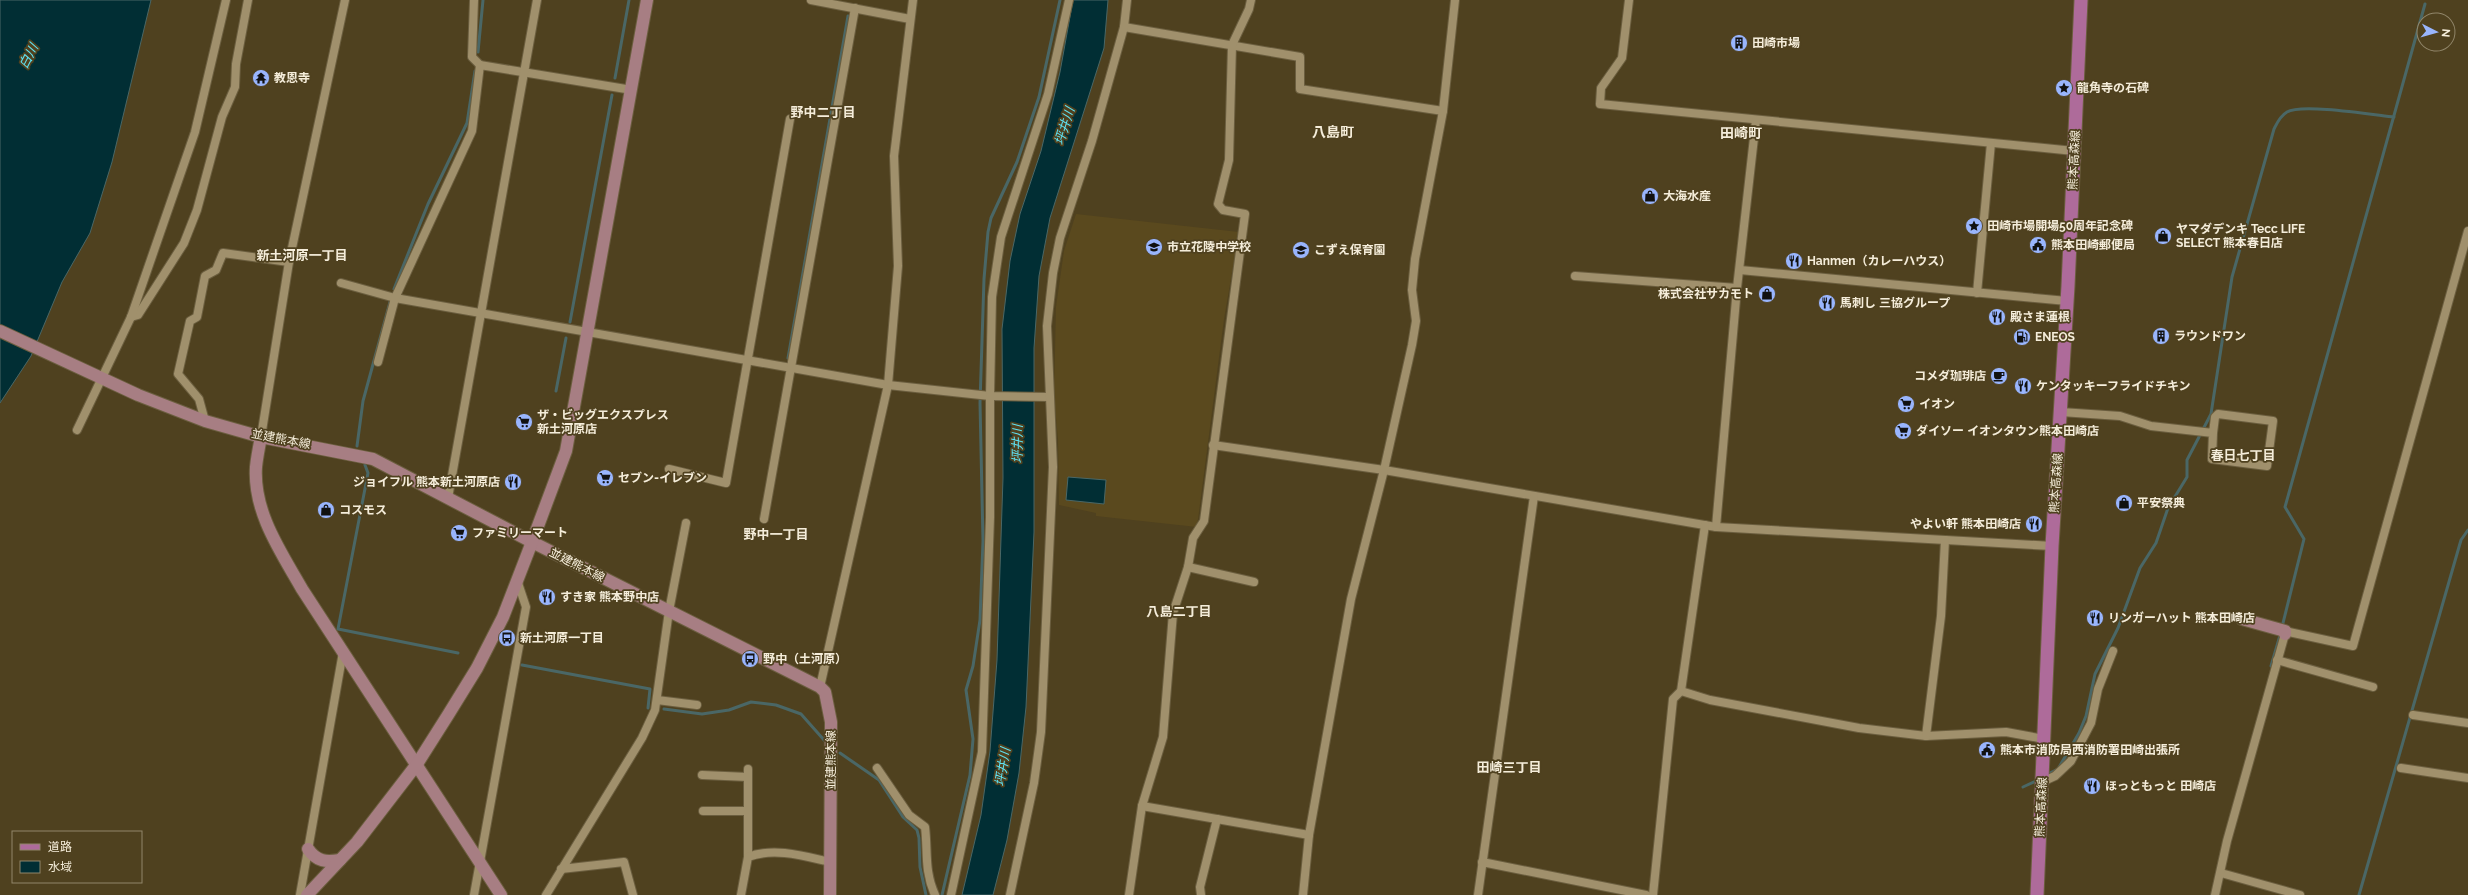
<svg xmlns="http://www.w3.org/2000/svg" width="2468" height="895" font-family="Raleway,'Noto Sans JP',sans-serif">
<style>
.built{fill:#5a491e}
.water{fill:#012e34;stroke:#4a6766}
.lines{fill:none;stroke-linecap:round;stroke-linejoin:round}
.stream{stroke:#4a6766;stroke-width:3}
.street-casing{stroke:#6b5e3f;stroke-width:10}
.secondary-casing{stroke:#6b5e3f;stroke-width:14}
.primary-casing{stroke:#6b5e3f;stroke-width:15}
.street{stroke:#a0906c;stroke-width:8}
.secondary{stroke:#a77e83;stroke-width:12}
.primary{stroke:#ae6b9a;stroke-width:13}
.labels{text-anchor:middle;stroke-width:3.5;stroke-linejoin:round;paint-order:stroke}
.poi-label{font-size:12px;font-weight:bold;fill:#f5edda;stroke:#4f411f;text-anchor:start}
.street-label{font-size:12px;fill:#f5edda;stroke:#4f411f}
.water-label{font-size:13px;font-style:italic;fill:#5ee4f6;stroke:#4f411f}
.neighbourhood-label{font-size:13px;font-weight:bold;fill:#f5edda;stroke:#4f411f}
.quarter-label{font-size:14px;font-weight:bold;fill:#f5edda;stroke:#4f411f}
</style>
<rect width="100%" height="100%" fill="#4f411f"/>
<!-- built -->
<path class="built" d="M 1076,214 L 1239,232 L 1224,319 L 1197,527 L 1096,516 L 1096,513 L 1059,505 L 1058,439 L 1054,397 L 1056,307 L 1064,251 Z"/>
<!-- water -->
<g class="water">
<path d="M 0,0 L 151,0 L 112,162 L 90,233 L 62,282 L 31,356 L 0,403 Z"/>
<path d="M 1073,0 L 1108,0 L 1104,48 L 1050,218 L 1039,276 L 1034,348 L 1034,532 L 1026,707 L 1019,773 L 1007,840 L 993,895 L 962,895 L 981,815 L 990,751 L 997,660 L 1003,478 L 1002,329 L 1010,261 L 1020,214 L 1041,151 L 1060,72 Z"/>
<path d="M 1068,477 L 1106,480 L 1104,504 L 1066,500 Z"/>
</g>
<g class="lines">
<!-- stream -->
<g class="stream">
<path d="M 478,52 L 483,0"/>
<path d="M 615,78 L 629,0"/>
<path d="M 394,289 L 428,204 L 467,123 L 475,71"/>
<path d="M 570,322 L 612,95"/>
<path d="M 788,358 L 848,16"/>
<path d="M 556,391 L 566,338"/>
<path d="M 357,446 L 363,401 L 390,302"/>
<path d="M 365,465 L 368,473 L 338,629 L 458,653"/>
<path d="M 2282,627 L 2304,539 L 2285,507 L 2425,4"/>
<path d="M 522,665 L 650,689 L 648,708"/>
<path d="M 2271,666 L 2281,632"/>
<path d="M 664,709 L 702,714 L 729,710 L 751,702 L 776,705 L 801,714 L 824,740"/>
<path d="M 840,753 L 879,780 L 903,817 L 917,830 L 919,838 L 920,867 L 926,895"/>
<path d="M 2046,775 L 2058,769 L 2079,733 L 2086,716 L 2095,674 L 2118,628 L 2140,568 L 2156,543 L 2168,508 L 2187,477 L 2187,460 L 2211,414 L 2232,277 L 2274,129 C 2277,123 2280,116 2287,112 C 2301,103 2375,115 2394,117"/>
<path d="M 2023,787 L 2038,780"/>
<path d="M 942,895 L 970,775 L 973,739 L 966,690 L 973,666 L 980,620 L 983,541 L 980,403 L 984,279 L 988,232 L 991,218 L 1017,162 L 1039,97 L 1060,0"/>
<path d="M 2359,895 L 2461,540 L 2468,530"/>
</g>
<!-- street casing -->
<g class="street-casing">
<g id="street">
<path d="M 474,0 L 472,57 L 480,65"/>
<path d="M 811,0 L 910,19"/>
<path d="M 1629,0 L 1622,58 L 1601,88 L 1600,104 L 2074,151"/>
<path d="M 1124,27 L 1300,57 L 1300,89 L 1443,111"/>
<path d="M 1740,270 L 2067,301"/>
<path d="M 1575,276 L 1737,288"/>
<path d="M 341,283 L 395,298 L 888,385 L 990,396 L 1049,397"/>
<path d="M 1977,293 L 1991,143"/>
<path d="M 131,317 L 138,315 L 184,243 L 197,210 L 222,117 L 235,87 L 236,64 L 248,0"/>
<path d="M 378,362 L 395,298 L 472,131 L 480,65 L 632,90"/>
<path d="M 2061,412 L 2120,416 L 2151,426 L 2213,433 L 2215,417 L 2218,414 L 2273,421 L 2267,466 L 2212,459 L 2213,433"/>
<path d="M 205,421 L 199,399 L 178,374 L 190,321 L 197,317 L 205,276 L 216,270 L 223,253 L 289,262"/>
<path d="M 77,430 L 131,317 L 195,132 L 226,0"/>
<path d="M 261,437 L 289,262 L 345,0"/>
<path d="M 1213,445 L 1384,470 L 1716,527 L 2052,546"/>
<path d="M 669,469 L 726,483 L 790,119"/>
<path d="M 448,498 L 537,0"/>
<path d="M 764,519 L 855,8"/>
<path d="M 1716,527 L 1737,288 L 1756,120"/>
<path d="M 1188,567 L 1254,582"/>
<path d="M 2277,660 L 2373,687"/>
<path d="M 820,687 L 888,385 L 898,266 L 894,156 L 913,0"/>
<path d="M 1681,691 L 1710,700 L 1859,728 L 1926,736 L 2006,732 L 2044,739"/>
<path d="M 657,700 L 697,705"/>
<path d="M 2413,715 L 2468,723"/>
<path d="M 1926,736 L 1941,616 L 1945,540"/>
<path d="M 877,768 L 909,815 L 925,827 C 928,851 924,871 935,895"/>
<path d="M 2401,768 L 2468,778"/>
<path d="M 702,775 L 748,777"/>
<path d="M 2042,782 L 2055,776 L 2071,761 L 2091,723 L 2098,689 L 2113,651"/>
<path d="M 1142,806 L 1309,835"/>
<path d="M 703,811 L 748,811"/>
<path d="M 748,857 L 748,769"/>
<path d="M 1482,862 L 1646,895"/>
<path d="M 561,869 L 624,862 L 633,895"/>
<path d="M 2221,873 L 2300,895"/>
<path d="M 300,895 L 343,652"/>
<path d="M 474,895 L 526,607 L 517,580"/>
<path d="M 546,895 L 642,738 L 655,710 L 669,611 L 686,523"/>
<path d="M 741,895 L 748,857 C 774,847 804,856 830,862"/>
<path d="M 951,895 L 982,752 L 990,517 L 990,396 L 992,297 L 1001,237 L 1048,94 L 1069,0"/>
<path d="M 1010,895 L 1034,783 L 1041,732 L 1053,467 L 1047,326 L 1053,273 L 1060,238 L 1092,141 L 1124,27 L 1127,0"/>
<path d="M 1129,895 L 1142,806 L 1163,737 L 1173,613 L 1188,567 L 1193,538 L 1204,521 L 1245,214 L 1223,210 L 1218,204 L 1229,160 L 1232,45 L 1249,9 L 1251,0"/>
<path d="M 1201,895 L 1200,887 L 1217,819"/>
<path d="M 1303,895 L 1309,835 L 1351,599 L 1384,470 L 1412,345 L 1416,321 L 1412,290 L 1415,259 L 1443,111 L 1455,0"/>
<path d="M 1478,895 L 1534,496"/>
<path d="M 1653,895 L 1673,699 L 1681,691 L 1705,525"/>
<path d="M 2215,895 L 2227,841 L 2285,634 L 2289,632 L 2353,646 L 2468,231"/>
</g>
</g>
<!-- secondary casing -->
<g class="secondary-casing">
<g id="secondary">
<path d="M 0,331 L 138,395 L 205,421 L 261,437 L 373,459 L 532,542 L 820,687 L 825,692 L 831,722 L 830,895"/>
<path d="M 261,437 C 259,447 257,457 256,467 C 253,512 281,552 302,589 L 501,895"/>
<path d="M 2242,619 L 2285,631 L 2285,634"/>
<path d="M 308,849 C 317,862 326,862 340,860"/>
<path d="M 307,895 L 357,842 L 417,764 L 448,715 L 477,668 L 503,617 L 532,542 L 566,451 L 647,0"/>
</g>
</g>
<!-- primary casing -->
<g class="primary-casing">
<path id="primary" d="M 2037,895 L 2052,546 L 2068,286 L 2081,0"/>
</g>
<!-- street -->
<use href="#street" class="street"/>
<!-- secondary -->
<use href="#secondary" class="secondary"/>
<!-- primary -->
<use href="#primary" class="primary"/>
</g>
<!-- icons -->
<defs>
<g id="building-disc" transform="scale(0.9)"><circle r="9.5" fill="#99b5fd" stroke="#4f411f"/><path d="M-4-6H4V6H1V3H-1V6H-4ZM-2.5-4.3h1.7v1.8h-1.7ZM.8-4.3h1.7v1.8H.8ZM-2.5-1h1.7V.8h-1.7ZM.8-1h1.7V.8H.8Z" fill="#111"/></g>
<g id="temple-disc" transform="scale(0.9)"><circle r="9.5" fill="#99b5fd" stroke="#4f411f"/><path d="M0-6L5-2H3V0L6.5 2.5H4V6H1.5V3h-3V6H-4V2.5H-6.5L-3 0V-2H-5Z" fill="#111"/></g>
<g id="sight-disc" transform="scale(0.9)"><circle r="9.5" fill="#99b5fd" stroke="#4f411f"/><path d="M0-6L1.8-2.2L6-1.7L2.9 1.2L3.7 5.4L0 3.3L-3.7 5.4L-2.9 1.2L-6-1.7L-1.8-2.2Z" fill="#111"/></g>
<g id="shop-disc" transform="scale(0.9)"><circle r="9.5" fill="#99b5fd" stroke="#4f411f"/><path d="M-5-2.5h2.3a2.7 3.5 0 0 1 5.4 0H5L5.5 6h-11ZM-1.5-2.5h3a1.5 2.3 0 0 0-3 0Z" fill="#111"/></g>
<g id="civic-disc" transform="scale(0.9)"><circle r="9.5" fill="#99b5fd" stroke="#4f411f"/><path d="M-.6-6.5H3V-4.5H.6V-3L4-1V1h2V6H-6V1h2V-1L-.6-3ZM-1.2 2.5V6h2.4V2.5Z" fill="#111"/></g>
<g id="school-disc" transform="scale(0.9)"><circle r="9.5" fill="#99b5fd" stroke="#4f411f"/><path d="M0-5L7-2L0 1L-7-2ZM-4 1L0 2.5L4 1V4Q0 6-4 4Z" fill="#111"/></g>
<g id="restaurant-disc" transform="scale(0.9)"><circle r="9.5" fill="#99b5fd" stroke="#4f411f"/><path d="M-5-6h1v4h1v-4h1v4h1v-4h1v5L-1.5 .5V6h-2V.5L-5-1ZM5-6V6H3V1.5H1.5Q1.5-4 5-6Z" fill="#111"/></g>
<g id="fuel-disc" transform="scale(0.9)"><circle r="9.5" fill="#99b5fd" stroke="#4f411f"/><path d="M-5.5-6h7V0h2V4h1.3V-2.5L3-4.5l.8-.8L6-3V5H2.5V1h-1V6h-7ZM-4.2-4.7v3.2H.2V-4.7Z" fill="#111"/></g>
<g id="cafe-disc" transform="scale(0.9)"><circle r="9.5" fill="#99b5fd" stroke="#4f411f"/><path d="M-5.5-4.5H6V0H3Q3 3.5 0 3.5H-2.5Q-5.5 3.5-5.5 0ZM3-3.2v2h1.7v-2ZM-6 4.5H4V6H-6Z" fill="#111"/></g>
<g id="supermarket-disc" transform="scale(0.9)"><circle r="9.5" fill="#99b5fd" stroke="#4f411f"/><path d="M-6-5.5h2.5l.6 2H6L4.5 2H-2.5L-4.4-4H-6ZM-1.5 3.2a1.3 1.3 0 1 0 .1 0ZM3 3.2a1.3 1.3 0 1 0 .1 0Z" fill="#111"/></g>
<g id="bus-disc" transform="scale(0.9)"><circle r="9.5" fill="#99b5fd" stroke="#4f411f"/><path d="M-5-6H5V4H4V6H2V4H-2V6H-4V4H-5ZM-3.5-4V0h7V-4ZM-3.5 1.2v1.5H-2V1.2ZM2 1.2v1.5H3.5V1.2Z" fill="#111"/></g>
</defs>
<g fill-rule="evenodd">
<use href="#building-disc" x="1739" y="43"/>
<use href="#temple-disc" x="261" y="78"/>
<use href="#sight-disc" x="2064" y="88"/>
<use href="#shop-disc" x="1650" y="196"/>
<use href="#sight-disc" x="1974" y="226"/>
<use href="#shop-disc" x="2163" y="236"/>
<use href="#civic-disc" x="2038" y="245"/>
<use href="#school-disc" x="1154" y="247"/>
<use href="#school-disc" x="1301" y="250"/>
<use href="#restaurant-disc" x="1794" y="261"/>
<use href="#shop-disc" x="1767" y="294"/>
<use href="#restaurant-disc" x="1827" y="303"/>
<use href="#restaurant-disc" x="1997" y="317"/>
<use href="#building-disc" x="2161" y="336"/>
<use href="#fuel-disc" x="2022" y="337"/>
<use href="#cafe-disc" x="1999" y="376"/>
<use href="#restaurant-disc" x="2023" y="386"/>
<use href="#supermarket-disc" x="1906" y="404"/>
<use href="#supermarket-disc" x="524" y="422"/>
<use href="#supermarket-disc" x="1903" y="431"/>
<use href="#supermarket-disc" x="605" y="478"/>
<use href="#restaurant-disc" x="513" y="482"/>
<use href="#shop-disc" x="2124" y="503"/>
<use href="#shop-disc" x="326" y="510"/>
<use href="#restaurant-disc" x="2034" y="524"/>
<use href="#supermarket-disc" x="459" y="533"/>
<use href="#restaurant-disc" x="547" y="597"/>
<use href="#restaurant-disc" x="2095" y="618"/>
<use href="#bus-disc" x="507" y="638"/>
<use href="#bus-disc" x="750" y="659"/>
<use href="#civic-disc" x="1987" y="750"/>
<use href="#restaurant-disc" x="2092" y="786"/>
</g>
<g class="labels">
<!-- poi labels -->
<g class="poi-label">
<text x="1752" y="47">田崎市場</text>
<text x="274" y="82">教恩寺</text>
<text x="2077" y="92">龍角寺の石碑</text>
<text x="1663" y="200">大海水産</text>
<text x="1987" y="230">田崎市場開場50周年記念碑</text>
<text x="2176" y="233">ヤマダデンキ Tecc LIFE<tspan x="2176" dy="14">SELECT 熊本春日店</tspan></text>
<text x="2051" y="249">熊本田崎郵便局</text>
<text x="1167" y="251">市立花陵中学校</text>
<text x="1314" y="254">こずえ保育園</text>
<text x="1807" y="265">Hanmen（カレーハウス）</text>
<text x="1754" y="298" text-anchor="end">株式会社サカモト</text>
<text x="1840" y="307">馬刺し 三協グループ</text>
<text x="2010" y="321">殿さま蓮根</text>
<text x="2174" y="340">ラウンドワン</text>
<text x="2035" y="341">ENEOS</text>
<text x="1986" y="380" text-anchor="end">コメダ珈琲店</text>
<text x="2036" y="390">ケンタッキーフライドチキン</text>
<text x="1919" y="408">イオン</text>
<text x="537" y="419">ザ・ビッグエクスプレス<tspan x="537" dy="14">新土河原店</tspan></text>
<text x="1916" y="435">ダイソー イオンタウン熊本田崎店</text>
<text x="618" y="482">セブン-イレブン</text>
<text x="500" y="486" text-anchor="end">ジョイフル 熊本新土河原店</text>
<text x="2137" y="507">平安祭典</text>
<text x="339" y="514">コスモス</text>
<text x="2021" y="528" text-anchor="end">やよい軒 熊本田崎店</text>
<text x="472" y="537">ファミリーマート</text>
<text x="560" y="601">すき家 熊本野中店</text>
<text x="2108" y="622">リンガーハット 熊本田崎店</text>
<text x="520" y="642">新土河原一丁目</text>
<text x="763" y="663">野中（土河原）</text>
<text x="2000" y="754">熊本市消防局西消防署田崎出張所</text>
<text x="2105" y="790">ほっともっと 田崎店</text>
</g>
<!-- street labels -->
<g class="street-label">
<text transform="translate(2074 160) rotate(-87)" y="4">熊本高森線</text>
<text transform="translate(281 439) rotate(11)" y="4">並建熊本線</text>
<text transform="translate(2056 483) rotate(-86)" y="4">熊本高森線</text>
<text transform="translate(577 565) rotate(27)" y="4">並建熊本線</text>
<text transform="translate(831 760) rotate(-90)" y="4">並建熊本線</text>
<text transform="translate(2041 807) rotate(-87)" y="4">熊本高森線</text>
</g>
<!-- water labels -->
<g class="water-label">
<text transform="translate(28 56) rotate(-63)" y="5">白川</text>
<text transform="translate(1064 126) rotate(-73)" y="5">坪井川</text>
<text transform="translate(1017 444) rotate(-90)" y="5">坪井川</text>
<text transform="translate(1002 767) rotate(-81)" y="5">坪井川</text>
</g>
<!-- neighbourhood labels -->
<g class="neighbourhood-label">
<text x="823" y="117">野中二丁目</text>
<text x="302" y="260">新土河原一丁目</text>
<text x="2243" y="460">春日七丁目</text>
<text x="776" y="539">野中一丁目</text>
<text x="1179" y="616">八島二丁目</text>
<text x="1509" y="772">田崎三丁目</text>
</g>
<!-- quarter labels -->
<g class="quarter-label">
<text x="1333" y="137">八島町</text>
<text x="1741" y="138">田崎町</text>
</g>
</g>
<!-- legend -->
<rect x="12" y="831" width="130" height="52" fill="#4f411f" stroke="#91866a"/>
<rect x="20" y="844" width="20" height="6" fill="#ae6b9a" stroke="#91866a"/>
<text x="48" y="851" font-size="12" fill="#f5edda">道路</text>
<rect x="20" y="861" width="20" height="12" fill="#012e34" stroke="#91866a"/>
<text x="48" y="871" font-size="12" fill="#f5edda">水域</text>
<!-- north arrow -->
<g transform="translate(2436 32) rotate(96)"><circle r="19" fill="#4f411f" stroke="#91866a"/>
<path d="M0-3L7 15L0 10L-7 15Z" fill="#99b5fd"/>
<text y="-6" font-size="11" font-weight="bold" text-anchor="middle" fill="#f5edda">N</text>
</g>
</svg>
